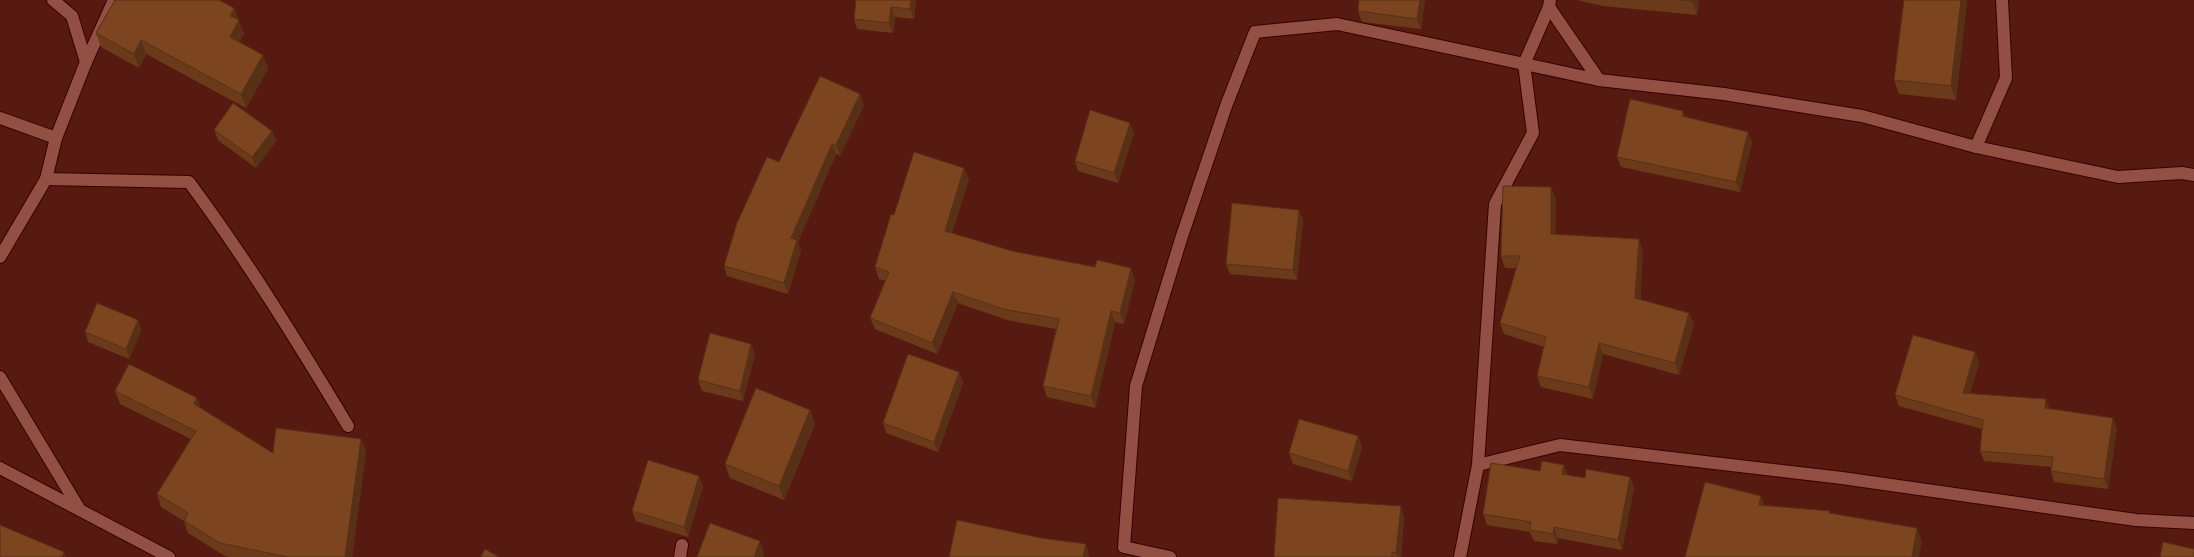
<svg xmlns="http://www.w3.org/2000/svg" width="2194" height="557" font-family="'DejaVu Sans',sans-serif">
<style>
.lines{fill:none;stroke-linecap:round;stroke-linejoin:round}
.street-casing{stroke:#390000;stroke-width:14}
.street{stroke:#924f43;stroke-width:12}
.wall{fill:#6b3a1b}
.shaded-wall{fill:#573016}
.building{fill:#7c441f;stroke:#573016}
</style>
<rect width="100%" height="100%" fill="#571a11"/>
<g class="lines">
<!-- street casing -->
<g class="street-casing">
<g id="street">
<path d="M 1549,7 L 1599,80"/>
<path d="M 86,62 L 114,0"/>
<path d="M 0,118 L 56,138"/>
<path d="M 1976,147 L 2006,78 L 2002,0"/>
<path d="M 46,179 L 189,182 C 247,260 298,343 348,426"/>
<path d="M 0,257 L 46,179 L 56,138 L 86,62 L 72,16 L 53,0"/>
<path d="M 0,377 L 80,510"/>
<path d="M 1478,465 L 1560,445 L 1842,478 L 2136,520 L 2194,523"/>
<path d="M 0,468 L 169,557"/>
<path d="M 680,557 L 682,545"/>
<path d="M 1170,557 L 1124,547 L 1136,386 L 1181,239 L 1226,106 L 1255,32 L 1337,24 L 1599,80 L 1724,94 L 1862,116 L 1976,147 L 2118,177 L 2182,173 L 2194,175"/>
<path d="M 1460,557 L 1478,465 L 1495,204 L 1533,133 L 1524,64 L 1549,7 L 1550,0"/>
</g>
</g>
<!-- street -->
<use href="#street" class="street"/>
</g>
<!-- wall -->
<g class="wall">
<path d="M 856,0 L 916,0 L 914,19 L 895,17 L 893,33 L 857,29 L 854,19 Z"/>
<path d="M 1359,0 L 1425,0 L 1421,29 L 1362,22 L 1358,11 Z"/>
<path d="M 1577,0 L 1699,0 L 1697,15 L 1603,6 Z"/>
<path d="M 1904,0 L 1967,0 L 1956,100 L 1899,94 L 1894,80 Z"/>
<path d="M 234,8 L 244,34 L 239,42 L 268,69 L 246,108 L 146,54 L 139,68 L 101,47 L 96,33 Z"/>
<path d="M 864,105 L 840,156 L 836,154 L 798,242 L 801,250 L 788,294 L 727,276 L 724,266 L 779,162 Z"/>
<path d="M 1683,111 L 1685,117 L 1752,142 L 1740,192 L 1621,167 L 1617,157 Z"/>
<path d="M 214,130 L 272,131 L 276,141 L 256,168 L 218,140 Z"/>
<path d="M 1134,133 L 1118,183 L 1078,171 L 1075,161 Z"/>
<path d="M 969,179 L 952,233 L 1012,251 L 1135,280 L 1124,324 L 1115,322 L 1095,408 L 1047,397 L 1043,386 L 1056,329 L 1007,320 L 958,303 L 937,354 L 875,329 L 870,318 L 886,281 L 879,279 L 875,267 L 894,215 Z"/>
<path d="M 1556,198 L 1555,235 L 1643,251 L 1640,300 L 1694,324 L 1679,375 L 1603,354 L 1593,399 L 1541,387 L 1537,376 L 1544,347 L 1504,334 L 1500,323 L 1517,268 L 1505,268 L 1501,256 Z"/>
<path d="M 1299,210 L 1303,220 L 1297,280 L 1230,274 L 1226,264 Z"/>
<path d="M 138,320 L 141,331 L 129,359 L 88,342 L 85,332 Z"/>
<path d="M 751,344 L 755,354 L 743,401 L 702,391 L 698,380 Z"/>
<path d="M 1975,352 L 1979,363 L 1970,393 L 2050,409 L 2117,428 L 2108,489 L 2054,482 L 2051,471 L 2051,467 L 1984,461 L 1980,451 L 1982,429 L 1899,406 L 1895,395 Z"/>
<path d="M 959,372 L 963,383 L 938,452 L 886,433 L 883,423 Z"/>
<path d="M 115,391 L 201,408 L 273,453 L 361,439 L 366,452 L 352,557 L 230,557 L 225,556 L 188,533 L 184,521 L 161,507 L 157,494 L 191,439 L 120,404 Z"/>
<path d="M 810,410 L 815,424 L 784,500 L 730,478 L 725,464 Z"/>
<path d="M 1358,436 L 1362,447 L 1352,481 L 1293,464 L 1289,453 Z"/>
<path d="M 1568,475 L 1585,478 L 1630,477 L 1634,488 L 1622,550 L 1558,538 L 1557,544 L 1534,541 L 1530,532 L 1487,525 L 1483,514 Z"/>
<path d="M 703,486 L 688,537 L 636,521 L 632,511 Z"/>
<path d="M 1404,517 L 1401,557 L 1274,557 Z"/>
</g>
<!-- shaded-wall -->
<g class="shaded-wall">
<path d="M 911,0 L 916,0 L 914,19 L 910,9 Z"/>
<path d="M 1420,0 L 1425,0 L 1421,29 L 1417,19 Z"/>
<path d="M 1692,0 L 1699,0 L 1697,15 L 1692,1 Z"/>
<path d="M 1961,0 L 1967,0 L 1956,100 L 1951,86 Z"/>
<path d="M 891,7 L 895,17 L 893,33 L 889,23 Z"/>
<path d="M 234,8 L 244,34 L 235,51 L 230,37 L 230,16 Z"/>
<path d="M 141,40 L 146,54 L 139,68 L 134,54 Z"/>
<path d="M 263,55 L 268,69 L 246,108 L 241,94 Z"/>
<path d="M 860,94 L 864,105 L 840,156 L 836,145 Z"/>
<path d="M 1683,111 L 1687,121 L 1682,116 Z"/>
<path d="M 1130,123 L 1134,133 L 1118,183 L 1114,173 Z"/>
<path d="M 272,131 L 276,141 L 256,168 L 252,157 Z"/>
<path d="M 1748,132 L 1752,142 L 1740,192 L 1736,182 Z"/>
<path d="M 832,144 L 836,154 L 798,242 L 801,250 L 788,294 L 784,283 L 791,238 Z"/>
<path d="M 964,168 L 969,179 L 949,242 L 945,231 Z"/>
<path d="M 1551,187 L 1556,198 L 1555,246 L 1551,234 Z"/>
<path d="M 1299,210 L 1303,220 L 1297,280 L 1293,270 Z"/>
<path d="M 1639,239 L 1643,251 L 1640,310 L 1635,298 Z"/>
<path d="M 1131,268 L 1135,280 L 1124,324 L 1120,313 Z"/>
<path d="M 953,292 L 958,303 L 937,354 L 932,343 Z"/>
<path d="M 1111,311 L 1115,322 L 1095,408 L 1091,396 Z"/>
<path d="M 1689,313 L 1694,324 L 1679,375 L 1675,363 Z"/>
<path d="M 138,320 L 141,331 L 129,359 L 126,349 Z"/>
<path d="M 1599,343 L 1603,354 L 1593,399 L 1589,387 Z"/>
<path d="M 751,344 L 755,354 L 743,401 L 740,391 Z"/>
<path d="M 1975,352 L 1979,363 L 1967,403 L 1963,393 Z"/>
<path d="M 959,372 L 963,383 L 938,452 L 934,442 Z"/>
<path d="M 197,398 L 202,411 L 194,404 Z"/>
<path d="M 2046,399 L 2050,409 L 2045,408 Z"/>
<path d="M 810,410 L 815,424 L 784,500 L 779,486 Z"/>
<path d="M 2113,418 L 2117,428 L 2108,489 L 2104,479 Z"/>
<path d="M 1358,436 L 1362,447 L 1352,481 L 1348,471 Z"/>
<path d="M 361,439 L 366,452 L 352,557 L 345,557 Z"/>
<path d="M 1564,465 L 1568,475 L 1562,474 Z"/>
<path d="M 699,476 L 703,486 L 688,537 L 684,527 Z"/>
<path d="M 1630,477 L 1634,488 L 1622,550 L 1618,540 Z"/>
<path d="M 1761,496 L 1766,509 L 1759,505 Z"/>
<path d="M 1401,506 L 1404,517 L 1401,557 L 1398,557 L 1396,553 Z"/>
<path d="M 1554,527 L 1558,538 L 1557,544 L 1553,534 Z"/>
<path d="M 1917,528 L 1922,541 L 1919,557 L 1912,557 Z"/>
<path d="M 760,541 L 764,554 L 763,557 L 754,557 Z"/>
<path d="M 1086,544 L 1089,555 L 1089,557 L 1083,557 Z"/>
<path d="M 64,552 L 66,557 L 62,557 Z"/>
</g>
<!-- building -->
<g class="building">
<path d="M 115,0 L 219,0 L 234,8 L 230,16 L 239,20 L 230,37 L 263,55 L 241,94 L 141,40 L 134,54 L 96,33 Z"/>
<path d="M 856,0 L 911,0 L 910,9 L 891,7 L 889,23 L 854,19 Z"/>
<path d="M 1359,0 L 1420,0 L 1417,19 L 1358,11 Z"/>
<path d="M 1679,0 L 1692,0 L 1692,1 Z"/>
<path d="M 1904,0 L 1961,0 L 1951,86 L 1894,80 Z"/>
<path d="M 820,76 L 860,94 L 836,145 L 832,144 L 791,238 L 797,240 L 784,283 L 724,266 L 737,223 L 767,157 L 779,162 Z"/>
<path d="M 1630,99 L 1683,111 L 1682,116 L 1748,132 L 1736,182 L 1617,157 Z"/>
<path d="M 233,103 L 272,131 L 252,157 L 214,130 Z"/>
<path d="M 1090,110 L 1130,123 L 1114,173 L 1075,161 Z"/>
<path d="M 914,152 L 964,168 L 945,231 L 1012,251 L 1095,267 L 1097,260 L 1131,268 L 1120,313 L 1111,311 L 1091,396 L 1043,386 L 1059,319 L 1003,309 L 953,292 L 932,343 L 870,318 L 889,272 L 875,267 L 891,214 L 894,215 Z"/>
<path d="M 1503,186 L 1551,187 L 1551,234 L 1639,239 L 1635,298 L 1689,313 L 1675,363 L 1599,343 L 1589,387 L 1537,376 L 1546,337 L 1500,323 L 1520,256 L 1501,256 Z"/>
<path d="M 1232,203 L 1299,210 L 1293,270 L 1226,264 Z"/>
<path d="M 97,303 L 138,320 L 126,349 L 85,332 Z"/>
<path d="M 710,333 L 751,344 L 740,391 L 698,380 Z"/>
<path d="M 1913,335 L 1975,352 L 1963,393 L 2046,399 L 2045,408 L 2113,418 L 2104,479 L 2051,471 L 2053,457 L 1980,451 L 1983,420 L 1895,395 Z"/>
<path d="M 908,354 L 959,372 L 934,442 L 883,423 Z"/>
<path d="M 129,364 L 197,398 L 194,404 L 273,453 L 276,428 L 361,439 L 345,557 L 288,557 L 220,543 L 184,521 L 188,513 L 157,494 L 196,431 L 115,391 Z"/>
<path d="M 756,388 L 810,410 L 779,486 L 725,464 Z"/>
<path d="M 1299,419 L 1358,436 L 1348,471 L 1289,453 Z"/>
<path d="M 648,460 L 699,476 L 684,527 L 632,511 Z"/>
<path d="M 1542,461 L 1564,465 L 1562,474 L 1585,478 L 1586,469 L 1630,477 L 1618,540 L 1554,527 L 1553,534 L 1530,530 L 1531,522 L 1483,514 L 1491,463 L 1540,471 Z"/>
<path d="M 1705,482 L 1761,496 L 1759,505 L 1830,511 L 1829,513 L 1917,528 L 1912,557 L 1685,557 Z"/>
<path d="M 1278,498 L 1401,506 L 1396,553 L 1392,552 L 1392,557 L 1274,557 Z"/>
<path d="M 957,520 L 1041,538 L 1086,544 L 1083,557 L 949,557 Z"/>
<path d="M 710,523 L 760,541 L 754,557 L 697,557 Z"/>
<path d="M 0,525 L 64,552 L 62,557 L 0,557 Z"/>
<path d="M 2163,542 L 2194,549 L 2194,557 L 2160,557 Z"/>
<path d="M 485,549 L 499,557 L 481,557 Z"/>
</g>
</svg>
